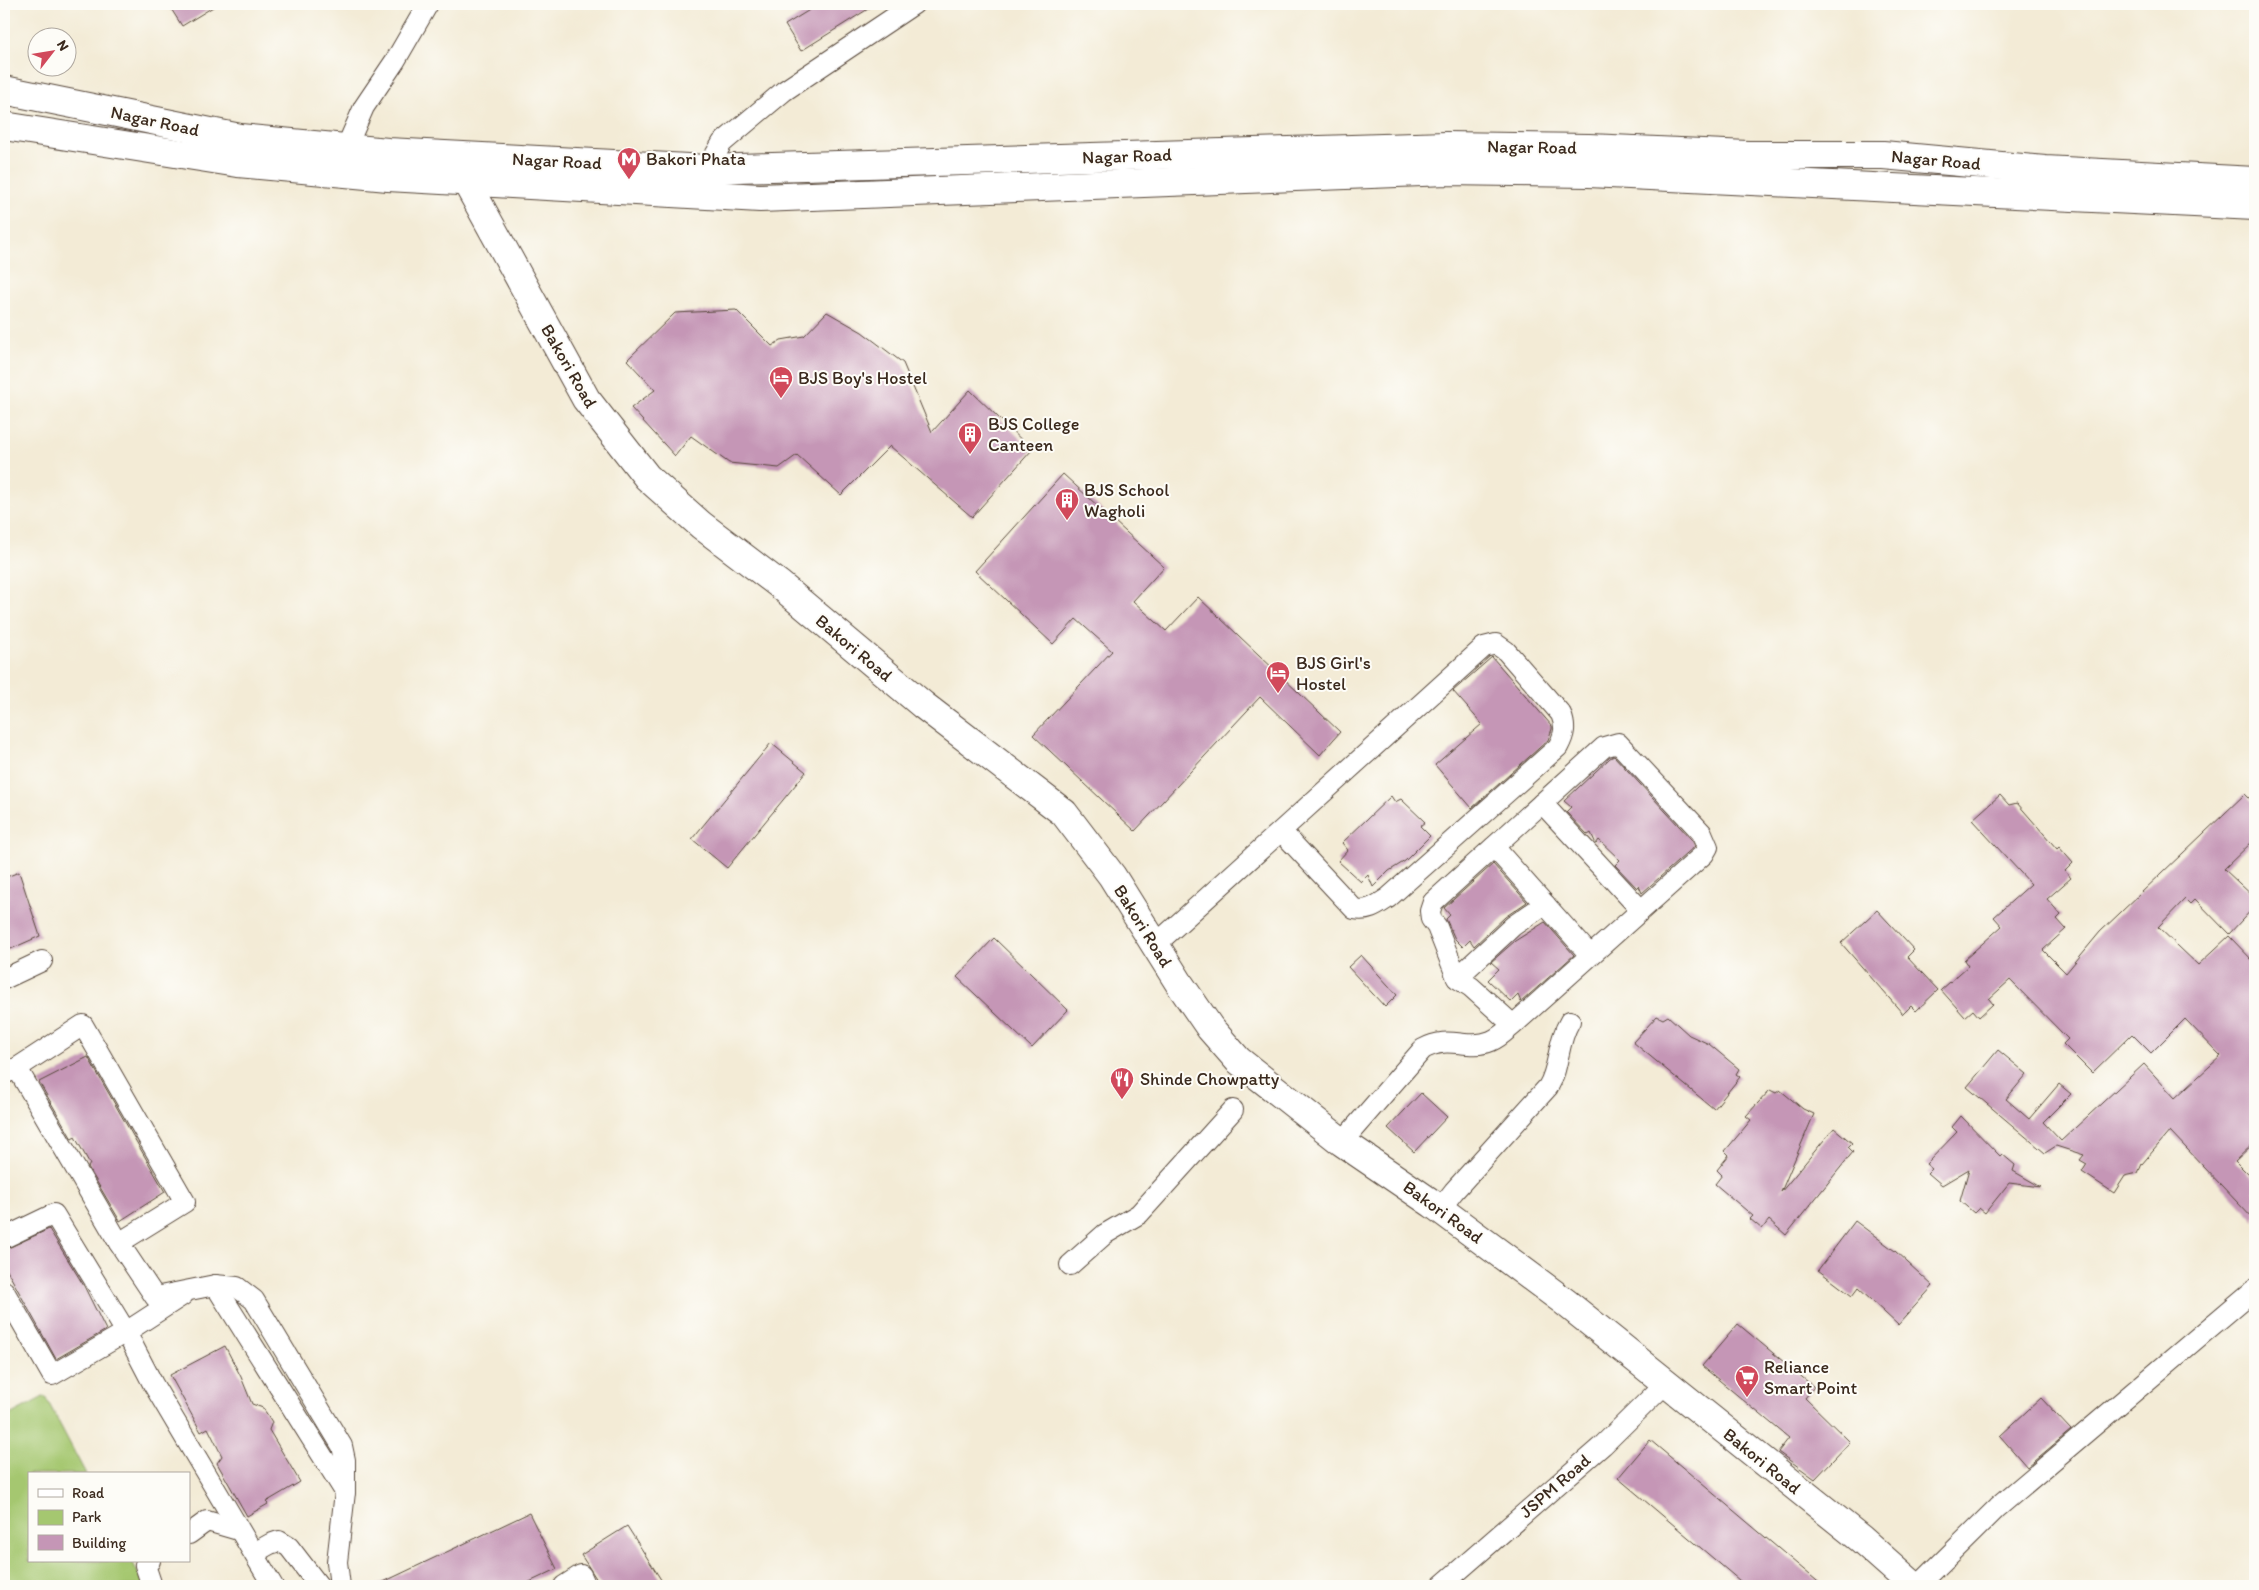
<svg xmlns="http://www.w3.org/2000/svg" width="2259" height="1590" font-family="Itim,sans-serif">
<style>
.green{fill:#a5c770;stroke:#707847}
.building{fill:#c596b6}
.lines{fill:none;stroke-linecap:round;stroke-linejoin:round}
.street-casing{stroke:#57473a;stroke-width:22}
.secondary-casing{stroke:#57473a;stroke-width:30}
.highway-casing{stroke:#57473a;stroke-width:30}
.street{stroke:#fff;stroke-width:20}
.secondary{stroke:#fff;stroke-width:28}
.highway{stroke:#fff;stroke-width:28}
.labels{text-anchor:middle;stroke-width:4;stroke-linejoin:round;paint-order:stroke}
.street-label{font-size:18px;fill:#3b2a1e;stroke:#fdfcf7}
.poi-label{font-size:18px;fill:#3b2a1e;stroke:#fdfcf7;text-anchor:start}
</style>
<rect width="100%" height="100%" fill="#fdfcf7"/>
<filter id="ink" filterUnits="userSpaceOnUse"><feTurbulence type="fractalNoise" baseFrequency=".02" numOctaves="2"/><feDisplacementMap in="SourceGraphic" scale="10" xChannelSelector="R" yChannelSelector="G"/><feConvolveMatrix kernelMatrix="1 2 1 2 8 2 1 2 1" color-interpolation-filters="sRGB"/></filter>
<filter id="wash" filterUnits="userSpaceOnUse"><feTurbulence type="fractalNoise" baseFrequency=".0096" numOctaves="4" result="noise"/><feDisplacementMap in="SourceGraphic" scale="20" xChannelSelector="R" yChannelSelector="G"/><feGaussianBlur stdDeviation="1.12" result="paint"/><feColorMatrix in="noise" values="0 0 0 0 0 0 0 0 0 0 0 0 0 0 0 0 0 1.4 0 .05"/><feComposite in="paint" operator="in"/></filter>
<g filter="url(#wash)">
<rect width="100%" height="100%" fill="#f3ebd6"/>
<!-- green -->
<path class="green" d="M 45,1396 L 86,1474 L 29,1474 L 29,1561 L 132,1561 L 145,1586 L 4,1586 L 4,1418 Z"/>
<g id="blocks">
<!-- building -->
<g class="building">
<path d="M 168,4 L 218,4 L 182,26 Z"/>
<path d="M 808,4 L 876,4 L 801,51 L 785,25 L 811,9 Z"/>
<path d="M 736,310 L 772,346 L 781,340 L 804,336 L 827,312 L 862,332 L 903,363 L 932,432 L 970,390 L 1032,450 L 972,517 L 890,446 L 841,495 L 797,455 L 779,468 L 729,463 L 691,436 L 675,456 L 631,408 L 655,390 L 627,360 L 675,313 Z"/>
<path d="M 1063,474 L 1164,567 L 1133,601 L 1166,631 L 1198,597 L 1340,732 L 1320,755 L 1260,697 L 1135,831 L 1033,735 L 1112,651 L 1076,619 L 1053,644 L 975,571 Z"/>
<path d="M 1492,657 L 1552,726 L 1552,729 L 1548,740 L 1472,808 L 1435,765 L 1482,724 L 1453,691 Z"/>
<path d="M 771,743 L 806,772 L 727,868 L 692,839 Z"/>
<path d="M 1614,756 L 1692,840 L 1695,846 L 1642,893 L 1639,886 L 1637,888 L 1615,865 L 1620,860 L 1599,840 L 1596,844 L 1591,833 L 1588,835 L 1566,812 L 1571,807 L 1564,801 L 1610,758 Z"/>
<path d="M 2245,794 L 2255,804 L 2255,839 L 2224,869 L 2255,898 L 2255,906 L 2229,934 L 2195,899 L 2190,904 L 2185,899 L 2158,927 L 2198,965 L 2229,936 L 2255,963 L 2255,1142 L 2235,1161 L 2255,1181 L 2255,1221 L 2170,1131 L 2142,1164 L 2138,1173 L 2125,1176 L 2114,1193 L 2082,1172 L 2087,1164 L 2080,1160 L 2084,1155 L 2056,1146 L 2045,1153 L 1967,1087 L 1998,1050 L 2027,1074 L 2006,1099 L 2029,1119 L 2059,1084 L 2071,1094 L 2043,1122 L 2061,1141 L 2144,1064 L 2175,1098 L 2221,1056 L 2185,1019 L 2151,1053 L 2132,1034 L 2092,1073 L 2063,1044 L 2068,1039 L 2010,980 L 1989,999 L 1993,1004 L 1979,1017 L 1973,1010 L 1965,1017 L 1941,990 L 1968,966 L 1964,960 L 2002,926 L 1994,917 L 2031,884 L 1972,820 L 2000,795 L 2009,805 L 2017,803 L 2057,849 L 2059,847 L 2073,863 L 2065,871 L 2071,878 L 2047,899 L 2061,915 L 2057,919 L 2066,929 L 2043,950 L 2066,973 L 2100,932 Z"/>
<path d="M 1391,796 L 1395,802 L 1401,799 L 1425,822 L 1420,826 L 1430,836 L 1405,861 L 1389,871 L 1373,887 L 1368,875 L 1361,882 L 1338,861 L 1348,850 L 1342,843 Z"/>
<path d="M 1493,864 L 1527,902 L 1505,917 L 1474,946 L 1470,940 L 1463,947 L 1455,939 L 1446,919 L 1450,915 L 1444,908 Z"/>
<path d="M 19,872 L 40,936 L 4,952 L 4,878 Z"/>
<path d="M 1877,910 L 1914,950 L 1907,957 L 1938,990 L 1916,1011 L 1911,1006 L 1903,1014 L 1841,943 Z"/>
<path d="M 1545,922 L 1574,955 L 1521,1002 L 1518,995 L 1511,1002 L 1488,980 L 1499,969 L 1491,962 L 1515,941 Z"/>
<path d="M 994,938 L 1068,1010 L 1032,1048 L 957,977 Z"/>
<path d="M 1361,955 L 1397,995 L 1385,1007 L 1348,967 Z"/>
<path d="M 1657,1016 L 1663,1019 L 1668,1016 L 1689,1035 L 1709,1044 L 1739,1069 L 1736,1074 L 1740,1077 L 1714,1109 L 1633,1042 Z"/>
<path d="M 88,1057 L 165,1192 L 120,1221 L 88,1167 L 90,1164 L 75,1137 L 72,1139 L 39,1082 Z"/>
<path d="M 1770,1090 L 1776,1093 L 1780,1090 L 1803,1109 L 1814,1114 L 1781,1192 L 1834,1128 L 1852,1143 L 1848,1147 L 1853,1152 L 1786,1235 L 1769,1220 L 1762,1229 L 1750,1219 L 1753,1216 L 1715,1184 L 1722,1175 L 1717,1170 L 1729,1155 L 1725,1151 L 1751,1120 L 1746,1116 Z"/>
<path d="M 1421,1093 L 1447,1117 L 1414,1152 L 1388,1128 Z"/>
<path d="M 1961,1116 L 2000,1156 L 2002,1154 L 2015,1165 L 2013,1171 L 2041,1187 L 2009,1183 L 1985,1213 L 1979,1208 L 1974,1213 L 1960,1201 L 1969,1169 L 1942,1185 L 1928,1173 L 1932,1169 L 1926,1164 L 1957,1132 L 1952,1127 Z"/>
<path d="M 1855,1221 L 1895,1251 L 1933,1286 L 1898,1325 L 1858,1288 L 1852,1296 L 1818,1270 Z"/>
<path d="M 49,1229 L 84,1286 L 106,1330 L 56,1359 L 4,1265 L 4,1250 Z"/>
<path d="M 1738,1324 L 1814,1387 L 1805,1398 L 1850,1442 L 1815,1479 L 1778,1452 L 1789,1438 L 1702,1366 Z"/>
<path d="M 225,1346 L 241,1377 L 252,1404 L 263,1408 L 272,1422 L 269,1430 L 300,1482 L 266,1502 L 268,1504 L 247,1516 L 217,1463 L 222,1456 L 208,1428 L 201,1432 L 170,1375 Z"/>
<path d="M 2041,1398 L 2071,1430 L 2027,1467 L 2000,1436 Z"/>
<path d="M 1650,1440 L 1823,1586 L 1746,1586 L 1618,1478 Z"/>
<path d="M 529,1513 L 557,1569 L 521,1586 L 375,1586 Z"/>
<path d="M 627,1526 L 665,1586 L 601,1586 L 581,1555 Z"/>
</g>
</g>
</g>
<g filter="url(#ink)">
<use href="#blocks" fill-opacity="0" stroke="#57473a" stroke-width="1"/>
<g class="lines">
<!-- street casing -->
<g class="street-casing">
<g id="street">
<path d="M 346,148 L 364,107 L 395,61 L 428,4"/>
<path d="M 707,169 L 722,143 L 784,91 L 914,4"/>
<path d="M 1542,803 L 1641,910"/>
<path d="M 1494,847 L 1590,955"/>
<path d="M 1155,945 L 1484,647 L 1496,644 L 1506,651 L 1561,714 C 1566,727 1565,734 1558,747 L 1388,898 C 1376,906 1368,912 1354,909 L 1281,831"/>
<path d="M 1457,978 L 1513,926 L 1545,904"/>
<path d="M 4,979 L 42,961"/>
<path d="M 17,1068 L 83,1025 L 185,1202 L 119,1243"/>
<path d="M 4,1074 L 17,1068 L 119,1243 L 155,1297 L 215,1285 L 237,1287 L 254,1300 L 342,1446 L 345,1460 L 345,1492"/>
<path d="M 1342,1142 L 1423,1049 C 1450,1034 1466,1051 1491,1041 C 1499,1038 1507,1030 1513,1025 L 1704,854 L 1708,847 L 1702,833 L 1618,743 L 1604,747 L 1433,902 L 1430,911 L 1431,919 L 1437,927 L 1457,978 L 1471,987 L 1513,1025"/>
<path d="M 1440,1209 L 1454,1191 L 1548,1087 C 1560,1067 1557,1042 1570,1021"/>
<path d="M 4,1238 L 54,1214 L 126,1332 L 153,1384 L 273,1586"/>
<path d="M 1070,1265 L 1105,1234 L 1139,1214 L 1233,1110"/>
<path d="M 215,1285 L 345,1492 L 337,1562 L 340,1586"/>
<path d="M 4,1291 L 52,1375 L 126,1332 L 183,1295"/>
<path d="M 189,1534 L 207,1521 L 238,1530"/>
<path d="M 254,1553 L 270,1544 L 279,1541 L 289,1547 L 319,1586"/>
<path d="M 150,1561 L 145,1565 L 152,1586"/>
<path d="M 564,1586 L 581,1575 L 586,1586"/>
<path d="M 1441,1586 L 1603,1445 L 1666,1383"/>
<path d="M 1918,1586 L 1998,1507 L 2255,1289"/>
</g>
</g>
<!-- secondary casing -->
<g class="secondary-casing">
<path id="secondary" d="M 463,160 L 466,181 L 586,399 L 647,477 L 701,525 L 780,585 L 923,705 L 1064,813 L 1112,876 L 1179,983 L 1210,1028 L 1238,1060 L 1342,1142 L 1433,1204 L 1565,1302 L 1861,1539 L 1914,1586"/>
</g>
<!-- highway casing -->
<g class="highway-casing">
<g id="highway">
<path d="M 4,90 L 240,138 L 388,152 L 707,169 L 1446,146 L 1589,148 L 1748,155 L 1883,155 L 2045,170 L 2255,181"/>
<path d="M 4,126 L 238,163 L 388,177 L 760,198 L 1447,171 L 1589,173 L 2255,206"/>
</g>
</g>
<!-- street -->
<use href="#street" class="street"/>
<!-- secondary -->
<use href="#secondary" class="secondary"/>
<!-- highway -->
<use href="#highway" class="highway"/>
</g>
</g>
<!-- icons -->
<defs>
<g id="metro-pin" transform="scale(1.25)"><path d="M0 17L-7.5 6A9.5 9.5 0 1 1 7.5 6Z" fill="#d1495b" stroke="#fdfcf7"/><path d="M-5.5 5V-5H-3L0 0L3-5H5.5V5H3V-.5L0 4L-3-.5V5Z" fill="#fff"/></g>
<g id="hotel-pin" transform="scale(1.25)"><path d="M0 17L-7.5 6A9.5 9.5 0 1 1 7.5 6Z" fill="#d1495b" stroke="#fdfcf7"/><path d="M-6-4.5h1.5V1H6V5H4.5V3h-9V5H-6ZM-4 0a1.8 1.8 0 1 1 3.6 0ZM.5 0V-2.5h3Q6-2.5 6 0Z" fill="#fff"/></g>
<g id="building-pin" transform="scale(1.25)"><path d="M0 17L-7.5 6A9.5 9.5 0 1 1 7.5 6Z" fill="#d1495b" stroke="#fdfcf7"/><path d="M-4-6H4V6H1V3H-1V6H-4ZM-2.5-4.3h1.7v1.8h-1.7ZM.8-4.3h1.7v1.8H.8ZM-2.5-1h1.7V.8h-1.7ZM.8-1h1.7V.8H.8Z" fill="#fff"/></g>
<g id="restaurant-pin" transform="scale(1.25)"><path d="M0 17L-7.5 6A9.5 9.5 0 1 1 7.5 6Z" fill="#d1495b" stroke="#fdfcf7"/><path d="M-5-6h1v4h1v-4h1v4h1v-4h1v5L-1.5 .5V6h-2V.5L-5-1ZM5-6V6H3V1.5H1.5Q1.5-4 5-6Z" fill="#fff"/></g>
<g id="supermarket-pin" transform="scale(1.25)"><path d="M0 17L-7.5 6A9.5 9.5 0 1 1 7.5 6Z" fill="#d1495b" stroke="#fdfcf7"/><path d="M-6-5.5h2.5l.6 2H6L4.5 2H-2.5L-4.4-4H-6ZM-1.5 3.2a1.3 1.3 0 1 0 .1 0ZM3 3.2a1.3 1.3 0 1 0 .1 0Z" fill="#fff"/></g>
</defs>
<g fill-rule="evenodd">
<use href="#metro-pin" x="629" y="159"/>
<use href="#hotel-pin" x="781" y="378"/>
<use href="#building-pin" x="970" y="434"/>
<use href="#building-pin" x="1067" y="500"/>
<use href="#hotel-pin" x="1278" y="673"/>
<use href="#restaurant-pin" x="1122" y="1079"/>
<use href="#supermarket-pin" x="1747" y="1377"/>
</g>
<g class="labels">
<!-- street labels -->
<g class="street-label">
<text transform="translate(155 121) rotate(12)" y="6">Nagar Road</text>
<text transform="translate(1532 147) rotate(1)" y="6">Nagar Road</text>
<text transform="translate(1127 156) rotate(-2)" y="6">Nagar Road</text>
<text transform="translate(1936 160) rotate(5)" y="6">Nagar Road</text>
<text transform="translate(557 161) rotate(3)" y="6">Nagar Road</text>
<text transform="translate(569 366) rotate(60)" y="6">Bakori Road</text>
<text transform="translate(854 648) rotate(40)" y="6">Bakori Road</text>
<text transform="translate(1143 926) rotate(58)" y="6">Bakori Road</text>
<text transform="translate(1443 1212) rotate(36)" y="6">Bakori Road</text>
<text transform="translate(1762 1461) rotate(39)" y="6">Bakori Road</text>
<text transform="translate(1555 1486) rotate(-41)" y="6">JSPM Road</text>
</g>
<!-- poi labels -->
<g class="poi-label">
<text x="646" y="165">Bakori Phata</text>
<text x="798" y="384">BJS Boy's Hostel</text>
<text x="988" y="430">BJS College<tspan x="988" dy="21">Canteen</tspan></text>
<text x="1084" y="496">BJS School<tspan x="1084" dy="21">Wagholi</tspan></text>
<text x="1296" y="669">BJS Girl's<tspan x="1296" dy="21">Hostel</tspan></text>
<text x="1140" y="1085">Shinde Chowpatty</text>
<text x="1764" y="1373">Reliance<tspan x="1764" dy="21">Smart Point</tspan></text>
</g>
</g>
<!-- margin -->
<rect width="2259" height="1590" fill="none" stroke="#fdfcf7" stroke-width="20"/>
<!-- legend -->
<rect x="28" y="1472" width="162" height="90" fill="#fdfcf7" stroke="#afa8a0"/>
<rect x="38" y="1489" width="25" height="8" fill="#ffffff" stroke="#afa8a0"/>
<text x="72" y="1498" font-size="15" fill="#3b2a1e">Road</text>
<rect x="38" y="1510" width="25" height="15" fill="#a5c770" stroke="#afa8a0"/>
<text x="72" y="1522" font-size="15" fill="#3b2a1e">Park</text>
<rect x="38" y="1535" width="25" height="15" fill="#c596b6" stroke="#afa8a0"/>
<text x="72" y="1548" font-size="15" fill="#3b2a1e">Building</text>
<!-- north arrow -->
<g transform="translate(52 52) rotate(59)"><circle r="24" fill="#fdfcf7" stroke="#afa8a0"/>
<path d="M0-4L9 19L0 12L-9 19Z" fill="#d1495b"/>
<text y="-8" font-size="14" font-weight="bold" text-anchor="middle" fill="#3b2a1e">N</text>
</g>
</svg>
